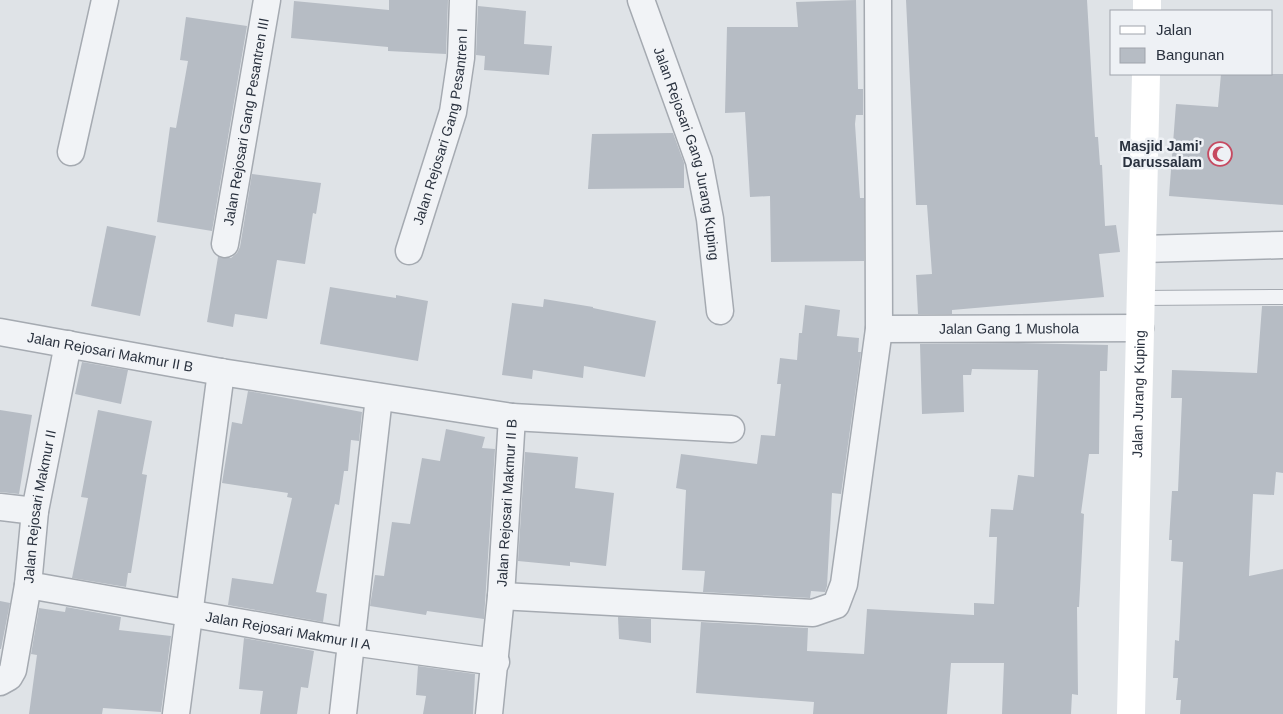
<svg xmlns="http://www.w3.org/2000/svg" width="1283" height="714" font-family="Arial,sans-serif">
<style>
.building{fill:#b6bcc4}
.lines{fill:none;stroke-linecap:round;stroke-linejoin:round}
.lane-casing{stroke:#a5aab1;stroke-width:16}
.street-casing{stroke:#a5aab1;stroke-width:29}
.lane{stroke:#f1f3f6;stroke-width:14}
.street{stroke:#f1f3f6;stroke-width:26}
.secondary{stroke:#fff;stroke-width:28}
.labels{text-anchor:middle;stroke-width:5;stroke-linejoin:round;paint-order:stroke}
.street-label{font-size:14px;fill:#29313e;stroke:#eef1f5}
.poi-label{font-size:14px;font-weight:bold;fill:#29313e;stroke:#eef1f5;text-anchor:end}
</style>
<rect width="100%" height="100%" fill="#dfe3e7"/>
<!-- building -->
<g class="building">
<path d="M 389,0 L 448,0 L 446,54 L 388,51 L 388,47 L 291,38 L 294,1 L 389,10 Z"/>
<path d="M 856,0 L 858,89 L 863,89 L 863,115 L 856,115 L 855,124 L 860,198 L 864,198 L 864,261 L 771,262 L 770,196 L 750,197 L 745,112 L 725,113 L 727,27 L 798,27 L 796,2 Z"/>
<path d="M 906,0 L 1087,0 L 1095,137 L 1098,137 L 1100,165 L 1102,165 L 1105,226 L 1116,225 L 1120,252 L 1099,254 L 1104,297 L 952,310 L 952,314 L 918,314 L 916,275 L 932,274 L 927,205 L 916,205 Z"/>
<path d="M 478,6 L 526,11 L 524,44 L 552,46 L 549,75 L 484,70 L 485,56 L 476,55 Z"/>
<path d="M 186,17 L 247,26 L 212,231 L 157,222 L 170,127 L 176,128 L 188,61 L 180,60 Z"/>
<path d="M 1221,74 L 1283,74 L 1283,205 L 1169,196 L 1176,104 L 1218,107 Z"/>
<path d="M 673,133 L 684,163 L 684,188 L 588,189 L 592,134 Z"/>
<path d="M 252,174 L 321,183 L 316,214 L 313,213 L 305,264 L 277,260 L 267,319 L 235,314 L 233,327 L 207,322 L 218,257 L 231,258 L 237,253 L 240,247 Z"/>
<path d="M 107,226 L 156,236 L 140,316 L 91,306 Z"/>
<path d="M 330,287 L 396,298 L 396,295 L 428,301 L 418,361 L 320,344 Z"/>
<path d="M 544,299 L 593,307 L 593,308 L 656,321 L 645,377 L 584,366 L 583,378 L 533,370 L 532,379 L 502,375 L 512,303 L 543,307 Z"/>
<path d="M 805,305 L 840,310 L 837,336 L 859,338 L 858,352 L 861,352 L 841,494 L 832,493 L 827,586 L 825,592 L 811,591 L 810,598 L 703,592 L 705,571 L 682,570 L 686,490 L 676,488 L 681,454 L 757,464 L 761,435 L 775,436 L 781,384 L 777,384 L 780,358 L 797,360 L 799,333 L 802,333 Z"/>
<path d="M 1262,306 L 1283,306 L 1283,473 L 1276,472 L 1274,495 L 1253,494 L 1249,576 L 1283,569 L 1283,714 L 1180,714 L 1181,700 L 1176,700 L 1178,678 L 1173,678 L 1175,640 L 1179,641 L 1183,562 L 1171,561 L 1172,540 L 1169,540 L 1172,491 L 1178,491 L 1182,398 L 1171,398 L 1172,370 L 1257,373 Z"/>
<path d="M 1018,343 L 1108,345 L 1107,371 L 1100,371 L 1099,454 L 1089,454 L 1081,513 L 1084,514 L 1079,607 L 1077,607 L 1078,695 L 1072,694 L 1071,714 L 1002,714 L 1004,663 L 951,663 L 947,714 L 813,714 L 814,702 L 696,693 L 701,622 L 808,628 L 807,651 L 864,654 L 867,609 L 974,615 L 974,603 L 994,604 L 997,537 L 989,537 L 991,509 L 1013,510 L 1018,475 L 1034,477 L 1038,370 L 972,369 L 971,375 L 963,375 L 964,412 L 922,414 L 920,344 Z"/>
<path d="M 82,362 L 128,370 L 121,404 L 75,394 Z"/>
<path d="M 248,391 L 362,412 L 359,441 L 351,440 L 348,471 L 344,471 L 339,505 L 335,504 L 316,592 L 327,594 L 323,622 L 228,605 L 232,578 L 273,584 L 292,498 L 287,497 L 288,493 L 222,483 L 232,422 L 242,424 Z"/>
<path d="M 0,410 L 32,415 L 19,494 L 0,492 Z"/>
<path d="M 98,410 L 152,421 L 142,474 L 147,475 L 131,573 L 128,573 L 126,587 L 72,578 L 88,498 L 81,497 Z"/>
<path d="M 446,429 L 485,437 L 482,448 L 495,449 L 484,619 L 427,611 L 426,615 L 370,606 L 375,575 L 384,576 L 392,522 L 410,524 L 422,458 L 440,461 Z"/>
<path d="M 525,452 L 578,457 L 575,488 L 614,493 L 606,566 L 570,562 L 570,566 L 518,561 Z"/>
<path d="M 0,601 L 10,603 L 1,649 L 0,649 Z"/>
<path d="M 66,607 L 121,617 L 119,630 L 171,636 L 161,712 L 103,708 L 102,714 L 29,714 L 37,655 L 31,654 L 39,608 L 65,612 Z"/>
<path d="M 618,617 L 651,619 L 651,643 L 619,639 Z"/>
<path d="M 244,638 L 314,651 L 308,688 L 301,687 L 297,714 L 260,714 L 263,691 L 239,689 Z"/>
<path d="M 418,666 L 475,674 L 473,714 L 423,714 L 426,696 L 416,695 Z"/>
</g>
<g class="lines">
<!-- lane casing -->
<g class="lane-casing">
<path id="lane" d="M 1141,298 L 1283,297"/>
</g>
<!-- street casing -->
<g class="street-casing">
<g id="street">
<path id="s1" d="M 641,0 L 699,161 L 710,219 L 720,311"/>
<path d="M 71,152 L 105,0"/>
<path id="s2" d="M 225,244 L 267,0"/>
<path d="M 1143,249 L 1283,245"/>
<path id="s3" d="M 409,251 L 453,112 L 461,58 L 463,0"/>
<path id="s4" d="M 879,329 L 1140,328"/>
<path id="s5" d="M 0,332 L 221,372 L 512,417 L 731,429"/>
<path d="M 0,507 L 35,511"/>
<path id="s6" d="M 28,585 L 352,642 L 496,662"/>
<path d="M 501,596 L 813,613 L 836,605 L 844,584 L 879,329 L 878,0"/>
<path id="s7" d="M 0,682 L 9,677 L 13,670 L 28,585 L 35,511 L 68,344"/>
<path d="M 176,714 L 221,372"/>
<path d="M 343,714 L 379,397"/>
<path id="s8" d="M 489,714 L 501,596 L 512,417"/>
</g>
</g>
<!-- lane -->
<use href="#lane" class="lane"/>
<!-- street -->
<use href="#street" class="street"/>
<!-- secondary -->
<g class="secondary">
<path d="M 1147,11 L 1147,0"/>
<path id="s9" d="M 1131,714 L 1146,74"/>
</g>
</g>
<!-- icons -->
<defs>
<g id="mosque-ring" transform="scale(1.25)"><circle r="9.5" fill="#eef1f5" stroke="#c64a61" stroke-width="1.5"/><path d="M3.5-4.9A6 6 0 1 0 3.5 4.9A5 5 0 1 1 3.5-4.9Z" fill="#c64a61"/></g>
</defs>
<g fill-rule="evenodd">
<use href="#mosque-ring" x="1220" y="154"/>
</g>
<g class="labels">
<!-- street labels -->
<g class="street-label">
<text dy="5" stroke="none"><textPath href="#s2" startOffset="124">Jalan Rejosari Gang Pesantren III</textPath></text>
<text dy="5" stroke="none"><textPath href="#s3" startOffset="129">Jalan Rejosari Gang Pesantren I</textPath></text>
<text dy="5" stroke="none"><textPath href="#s1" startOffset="161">Jalan Rejosari Gang Jurang Kuping</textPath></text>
<text dy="5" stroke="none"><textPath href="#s4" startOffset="130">Jalan Gang 1 Mushola</textPath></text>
<text dy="5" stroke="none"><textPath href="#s5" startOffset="112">Jalan Rejosari Makmur II B</textPath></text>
<text dy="5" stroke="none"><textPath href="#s9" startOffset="320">Jalan Jurang Kuping</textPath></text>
<text dy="5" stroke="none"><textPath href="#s8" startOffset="212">Jalan Rejosari Makmur II B</textPath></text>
<text dy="5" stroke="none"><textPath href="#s7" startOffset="184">Jalan Rejosari Makmur II</textPath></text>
<text dy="5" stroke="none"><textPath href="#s6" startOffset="264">Jalan Rejosari Makmur II A</textPath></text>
</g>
<!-- poi labels -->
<g class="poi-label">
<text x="1202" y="151">Masjid Jami'<tspan x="1202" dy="16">Darussalam</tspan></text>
</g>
</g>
<!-- legend -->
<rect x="1110" y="10" width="162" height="65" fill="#eef1f5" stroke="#9fa4ac"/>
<rect x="1120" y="26" width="25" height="8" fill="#ffffff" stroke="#9fa4ac"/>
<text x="1156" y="35" font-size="15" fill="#29313e">Jalan</text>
<rect x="1120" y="48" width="25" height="15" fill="#b6bcc4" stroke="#9fa4ac"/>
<text x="1156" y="60" font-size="15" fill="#29313e">Bangunan</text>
</svg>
